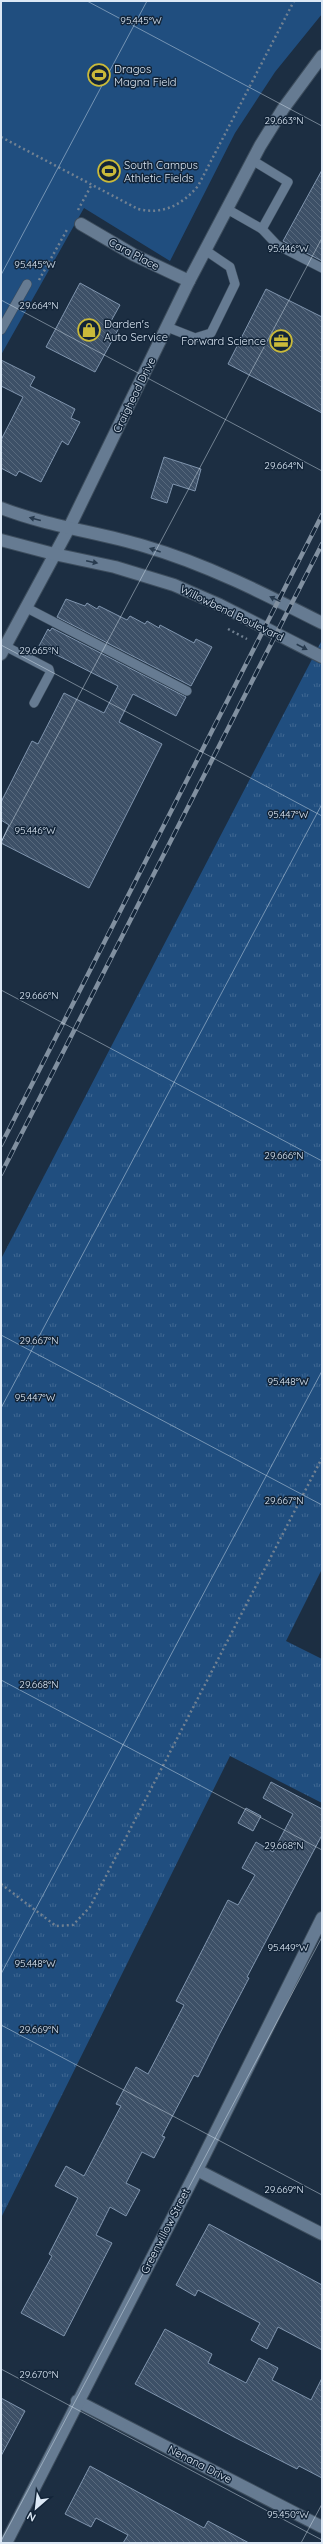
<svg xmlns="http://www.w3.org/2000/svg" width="323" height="2544" font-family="Quicksand,sans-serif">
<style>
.grass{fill:url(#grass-tufts)}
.garden{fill:#204e7f}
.building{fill:url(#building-back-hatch);stroke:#8095ae}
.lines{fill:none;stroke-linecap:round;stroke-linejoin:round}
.service-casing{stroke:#3d4d5d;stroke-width:10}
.minor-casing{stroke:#3d4d5d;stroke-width:14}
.secondary-casing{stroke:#3d4d5d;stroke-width:14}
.path{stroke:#718192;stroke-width:2.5;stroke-dasharray:2 3;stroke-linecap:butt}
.service{stroke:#667b92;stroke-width:9}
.minor{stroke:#667b92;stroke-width:12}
.secondary{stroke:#667b92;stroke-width:12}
.rail-casing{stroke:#8190a0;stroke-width:4.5}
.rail{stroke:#122438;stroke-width:3;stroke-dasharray:9;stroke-linecap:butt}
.oneway{fill:#273a4e}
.ticks{fill:none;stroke:#dce8f5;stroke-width:1;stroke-opacity:0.45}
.labels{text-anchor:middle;stroke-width:3;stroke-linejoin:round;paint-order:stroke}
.poi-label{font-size:11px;fill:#dce8f5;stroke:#122438;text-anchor:start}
.street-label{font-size:11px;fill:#dce8f5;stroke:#122438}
.ticks-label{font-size:10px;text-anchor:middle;fill:#dce8f5;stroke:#122438;stroke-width:3;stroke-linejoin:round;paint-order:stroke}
</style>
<defs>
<pattern id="grass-tufts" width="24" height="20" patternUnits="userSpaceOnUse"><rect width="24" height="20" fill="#204e7f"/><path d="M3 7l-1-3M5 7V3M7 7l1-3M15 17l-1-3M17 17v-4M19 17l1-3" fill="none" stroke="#406892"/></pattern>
<pattern id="building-back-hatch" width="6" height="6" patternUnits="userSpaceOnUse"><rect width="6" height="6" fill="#3d5067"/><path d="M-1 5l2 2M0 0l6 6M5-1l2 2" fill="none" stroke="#58697d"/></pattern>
</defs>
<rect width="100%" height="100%" fill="#1c2e42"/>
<!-- grass -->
<path class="grass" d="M 322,640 L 322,1569 L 286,1641 L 322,1659 L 322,1803 L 230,1756 L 1,2218 L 1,1259 Z"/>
<!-- garden -->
<path class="garden" d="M 1,1 L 322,1 L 322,14 L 275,72 L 235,133 L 170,261 L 84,208 L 1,355 Z"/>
<!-- building -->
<g class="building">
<path d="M 322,170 L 322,261 L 283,241 Z"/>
<path d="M 80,283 L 120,305 L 110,323 L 119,328 L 95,372 L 46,347 Z"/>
<path d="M 266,289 L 322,317 L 322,413 L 228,364 Z"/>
<path d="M 1,360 L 35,377 L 30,386 L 75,409 L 71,418 L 80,422 L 68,445 L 62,441 L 41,482 L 19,471 L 16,476 L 1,468 L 1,440 L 23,397 L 1,386 Z"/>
<path d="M 164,457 L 201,469 L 195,491 L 173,484 L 167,503 L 151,498 Z"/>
<path d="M 66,599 L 85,606 L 87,603 L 97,609 L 99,606 L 127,620 L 130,616 L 145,624 L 147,621 L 159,628 L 160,625 L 194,643 L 196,639 L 212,647 L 191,686 L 57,617 Z"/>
<path d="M 52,628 L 186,697 L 176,716 L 133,694 L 119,722 L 162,744 L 89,888 L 1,843 L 9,825 L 1,820 L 1,802 L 32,741 L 38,744 L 64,693 L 104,713 L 118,686 L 39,646 L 48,629 L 50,631 Z"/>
<path d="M 271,1782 L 322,1809 L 322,1835 L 247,1977 L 249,1978 L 219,2035 L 198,2077 L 194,2075 L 162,2136 L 165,2137 L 154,2158 L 142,2152 L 126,2183 L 140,2190 L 126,2216 L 110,2207 L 96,2235 L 112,2243 L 64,2336 L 21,2313 L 52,2256 L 49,2254 L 78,2198 L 55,2186 L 66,2166 L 84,2176 L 121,2106 L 116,2104 L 136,2067 L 148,2074 L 184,2005 L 176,2001 L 228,1900 L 238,1905 L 255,1875 L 242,1868 L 256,1842 L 273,1852 L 293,1814 L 263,1798 Z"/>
<path d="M 246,1808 L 261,1816 L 253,1831 L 238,1823 Z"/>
<path d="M 209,2224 L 322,2285 L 322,2350 L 278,2327 L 267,2349 L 251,2340 L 260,2323 L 198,2290 L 195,2296 L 176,2285 Z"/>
<path d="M 165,2329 L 212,2354 L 208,2363 L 246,2383 L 259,2358 L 278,2368 L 272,2380 L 311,2400 L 322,2378 L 322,2478 L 299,2466 L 297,2469 L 234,2437 L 135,2384 Z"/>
<path d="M 1,2398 L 25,2411 L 1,2456 Z"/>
<path d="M 90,2466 L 204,2528 L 208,2521 L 249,2543 L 123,2543 L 128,2535 L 96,2518 L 91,2527 L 65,2514 Z"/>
</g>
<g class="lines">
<!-- service casing -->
<g class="service-casing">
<g id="service">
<path d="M 227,209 L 262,229 L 288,182 L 252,160"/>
<path d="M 262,229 L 277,245 L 322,268"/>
<path d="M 167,327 L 195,338 L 211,333 L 235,284 L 230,267 L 205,250"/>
<path d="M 1,330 L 27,284"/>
<path d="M 25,607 L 187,691"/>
<path d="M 5,646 L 49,669 L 50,673 L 34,703"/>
</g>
</g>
<!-- minor casing -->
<g class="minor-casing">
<g id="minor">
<path d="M 81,224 L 134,255 L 189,281"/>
<path d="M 1,654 L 69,528 L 189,281 L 260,146 L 283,109 L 322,56"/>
<path d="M 197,2170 L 322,2234"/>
<path d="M 77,2401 L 322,2527"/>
<path d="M 6,2543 L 197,2170 L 322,1918"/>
</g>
</g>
<!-- secondary casing -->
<g class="secondary-casing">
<g id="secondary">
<path d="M 1,508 C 47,526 97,532 144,546 C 206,564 265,594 322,623"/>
<path d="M 1,540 L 54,554 L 115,567 L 174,585 L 220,605 L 322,657"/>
</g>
</g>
<!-- path -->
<g class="path">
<path d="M 1,137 L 138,209 C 163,215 182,205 198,186 L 294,1"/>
<path d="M 78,210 L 91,186"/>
<path d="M 39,280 L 68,228"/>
<path d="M 228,629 L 247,639"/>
<path d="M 1,1884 L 56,1926 L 73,1925 L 90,1907 L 322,1458"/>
</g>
<!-- service -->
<use href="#service" class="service"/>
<!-- minor -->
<use href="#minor" class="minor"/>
<!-- secondary -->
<use href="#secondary" class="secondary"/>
<!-- rail casing -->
<g class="rail-casing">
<g id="rail">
<path d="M 1,1145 L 322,515"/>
<path d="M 1,1174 L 322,544"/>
</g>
</g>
<!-- rail -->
<use href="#rail" class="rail"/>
</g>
<!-- one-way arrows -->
<defs><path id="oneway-solid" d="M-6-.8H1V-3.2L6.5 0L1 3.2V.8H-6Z"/></defs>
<g class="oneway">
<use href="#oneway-solid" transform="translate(35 519) rotate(-165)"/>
<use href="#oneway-solid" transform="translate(155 550) rotate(-161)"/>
<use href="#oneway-solid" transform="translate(92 562) rotate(12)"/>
<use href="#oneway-solid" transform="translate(275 599) rotate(-154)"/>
<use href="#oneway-solid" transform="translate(302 647) rotate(27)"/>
</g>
<!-- ticks -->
<path class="ticks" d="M 87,1 L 322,126M 1,275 L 147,1M 1,300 L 322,471M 1,645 L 322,816M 1,842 L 322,238M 1,990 L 322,1161M 1,1335 L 322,1505M 1,1408 L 322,804M 1,1680 L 322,1850M 1,1974 L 322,1371M 1,2025 L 322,2195M 1,2369 L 322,2540M 1,2541 L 322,1937M 301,2543 L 322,2504"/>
<!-- icons -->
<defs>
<g id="stadium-ring" transform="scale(1.15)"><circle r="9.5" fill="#122438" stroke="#caba3a" stroke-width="1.5"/><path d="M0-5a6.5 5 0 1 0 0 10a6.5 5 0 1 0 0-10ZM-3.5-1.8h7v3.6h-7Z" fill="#caba3a"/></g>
<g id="shop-ring" transform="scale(1.15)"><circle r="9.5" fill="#122438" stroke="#caba3a" stroke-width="1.5"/><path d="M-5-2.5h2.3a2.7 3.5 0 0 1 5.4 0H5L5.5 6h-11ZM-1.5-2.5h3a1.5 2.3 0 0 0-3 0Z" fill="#caba3a"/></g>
<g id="office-ring" transform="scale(1.15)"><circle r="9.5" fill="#122438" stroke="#caba3a" stroke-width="1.5"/><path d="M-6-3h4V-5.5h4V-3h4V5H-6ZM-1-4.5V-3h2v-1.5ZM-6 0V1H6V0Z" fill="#caba3a"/></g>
</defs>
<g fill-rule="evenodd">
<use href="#stadium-ring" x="99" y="75"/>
<use href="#stadium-ring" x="109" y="171"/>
<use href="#shop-ring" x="89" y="330"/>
<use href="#office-ring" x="281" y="341"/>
</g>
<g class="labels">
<!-- poi labels -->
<g class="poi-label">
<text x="114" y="73">Dragos<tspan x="114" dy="13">Magna Field</tspan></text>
<text x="124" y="169">South Campus<tspan x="124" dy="13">Athletic Fields</tspan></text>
<text x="104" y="328">Darden's<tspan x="104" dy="13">Auto Service</tspan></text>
<text x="266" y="345" text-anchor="end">Forward Science</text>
</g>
<!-- street labels -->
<g class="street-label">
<text transform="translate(134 254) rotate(28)" y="4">Cara Place</text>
<text transform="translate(134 395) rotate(-64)" y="4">Craighead Drive</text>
<text transform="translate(232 613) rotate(26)" y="4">Willowbend Boulevard</text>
<text transform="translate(165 2231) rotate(-63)" y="4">Greenwillow Street</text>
<text transform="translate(200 2464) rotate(27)" y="4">Nenana Drive</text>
</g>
</g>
<g class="ticks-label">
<text x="141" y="24">95.445°W</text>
<text x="284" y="124">29.663°N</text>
<text x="288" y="252">95.446°W</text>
<text x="35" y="268">95.445°W</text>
<text x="39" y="309">29.664°N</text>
<text x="284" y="469">29.664°N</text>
<text x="39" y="654">29.665°N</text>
<text x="288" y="818">95.447°W</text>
<text x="35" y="834">95.446°W</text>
<text x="39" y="999">29.666°N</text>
<text x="284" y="1159">29.666°N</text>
<text x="39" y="1344">29.667°N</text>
<text x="288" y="1385">95.448°W</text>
<text x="35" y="1401">95.447°W</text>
<text x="284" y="1504">29.667°N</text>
<text x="39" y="1688">29.668°N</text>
<text x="284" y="1849">29.668°N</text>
<text x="288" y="1951">95.449°W</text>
<text x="35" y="1967">95.448°W</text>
<text x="39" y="2033">29.669°N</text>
<text x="284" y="2193">29.669°N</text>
<text x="39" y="2378">29.670°N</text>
<text x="288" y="2518">95.450°W</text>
</g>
<!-- border -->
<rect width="323" height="2544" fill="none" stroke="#dce8f5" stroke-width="4"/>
<!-- north arrow -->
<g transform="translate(36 2508) rotate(208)" stroke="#122438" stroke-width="3" paint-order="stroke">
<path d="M0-3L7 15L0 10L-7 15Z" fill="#dce8f5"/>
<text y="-6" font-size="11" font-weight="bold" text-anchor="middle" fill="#dce8f5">N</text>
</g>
</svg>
